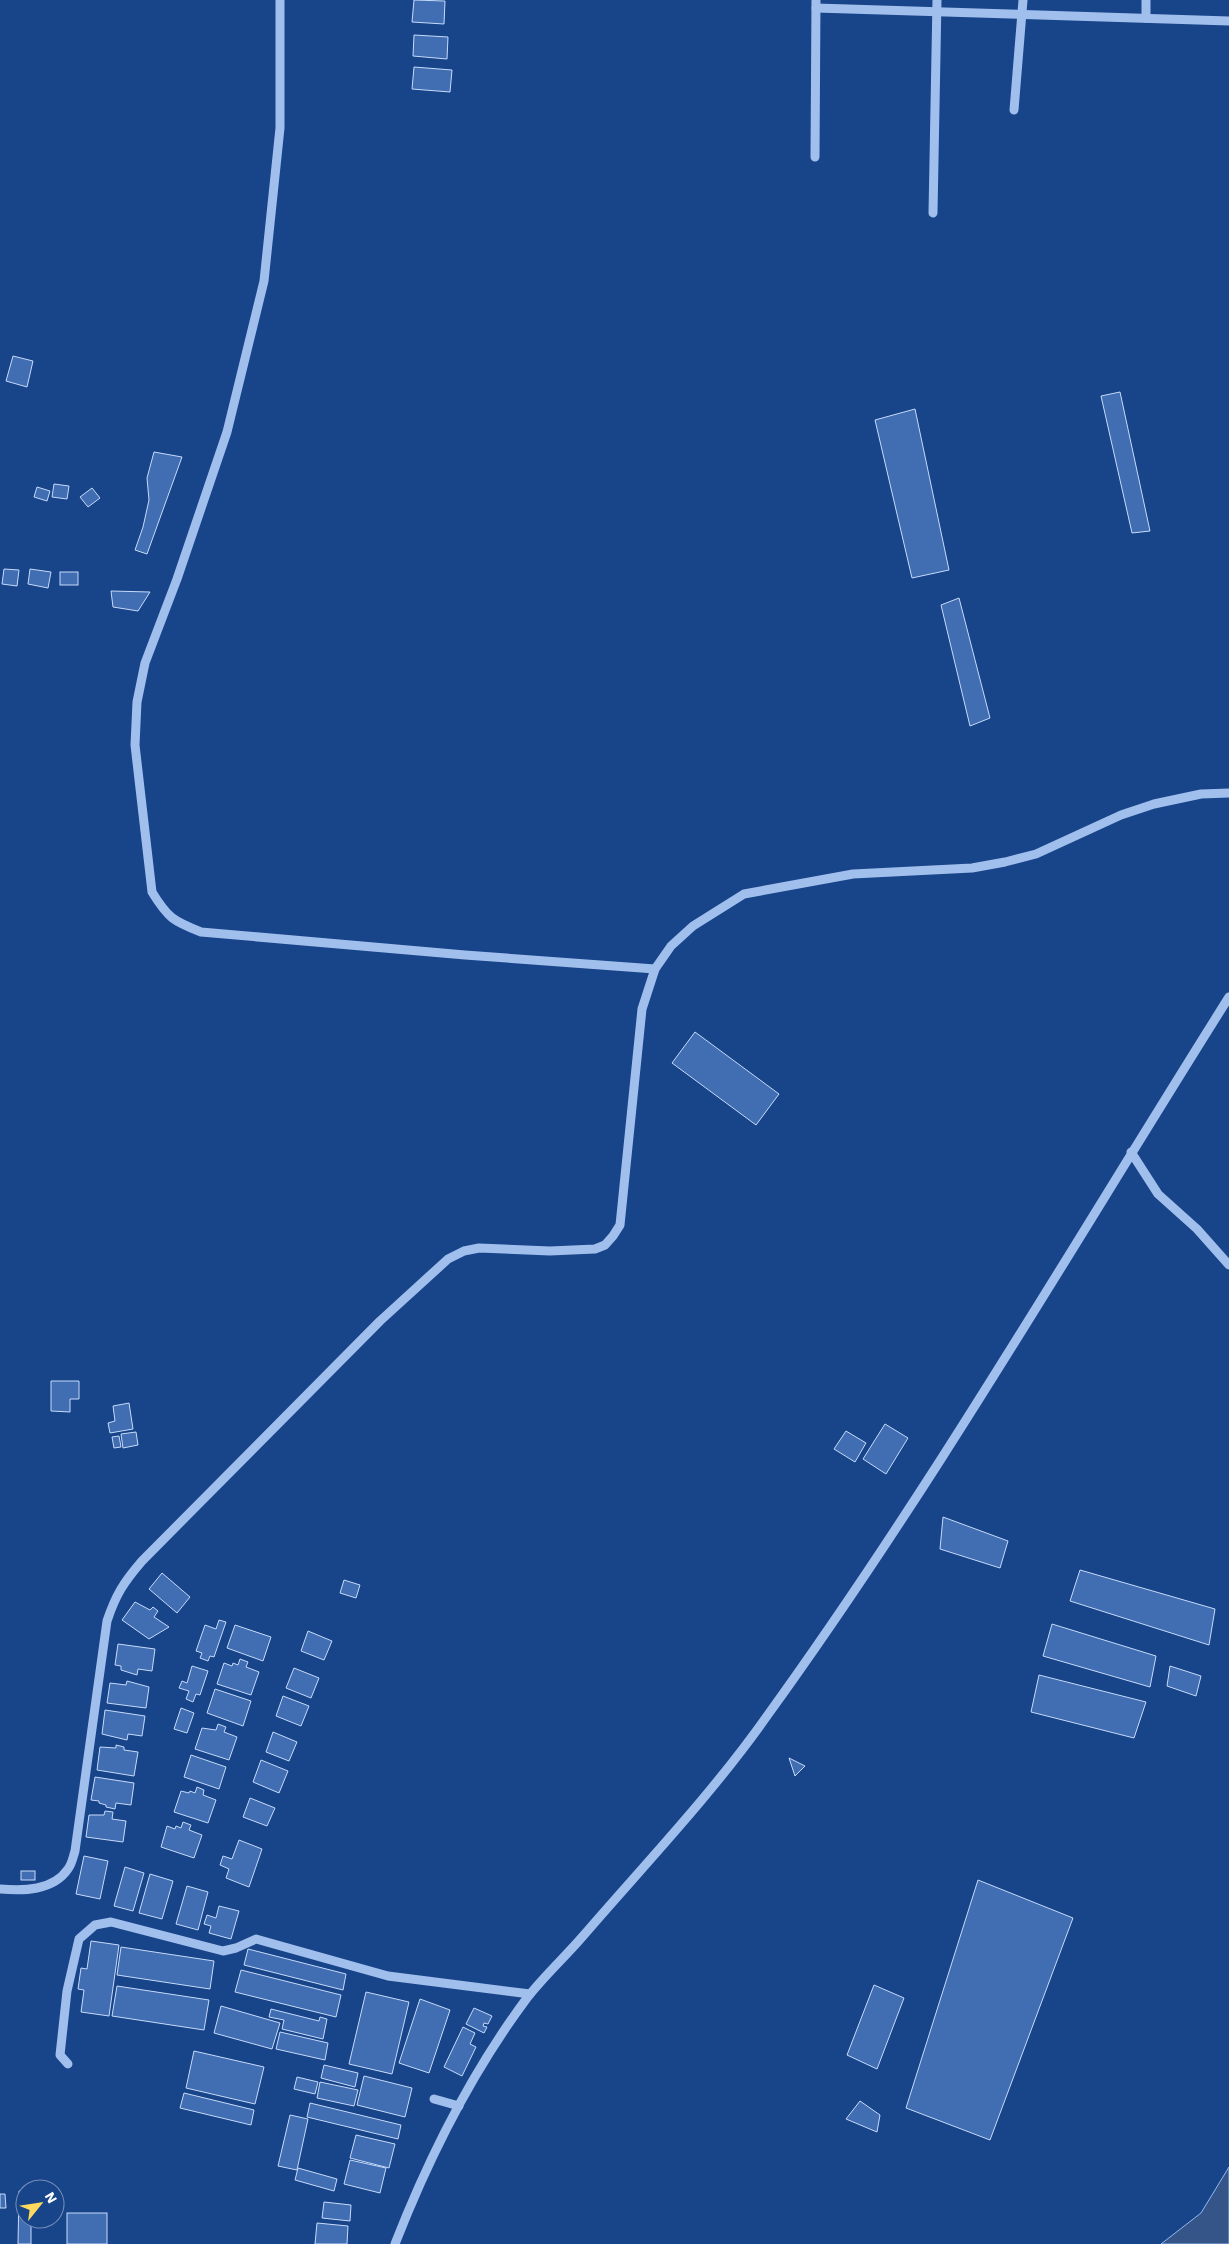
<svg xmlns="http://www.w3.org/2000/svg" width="1229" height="2244" font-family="'Work Sans',sans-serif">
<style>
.water{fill:#355588;stroke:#93b9f0}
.building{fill:#416db2;stroke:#c6dbfa}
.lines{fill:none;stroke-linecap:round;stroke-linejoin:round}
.minor{stroke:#a1bfed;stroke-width:9}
</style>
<rect width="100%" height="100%" fill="#184489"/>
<!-- water -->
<path class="water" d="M 1229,2167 L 1229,2244 L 1161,2244 L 1201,2213 Z"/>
<!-- building -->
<g class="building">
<path d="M 414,0 L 445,1 L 444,24 L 412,22 Z"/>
<path d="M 414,35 L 448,37 L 447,59 L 413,56 Z"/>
<path d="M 414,67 L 452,70 L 450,92 L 412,89 Z"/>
<path d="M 13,356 L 33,361 L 27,387 L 6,381 Z"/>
<path d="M 1120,392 L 1150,531 L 1132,533 L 1101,396 Z"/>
<path d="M 915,409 L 949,570 L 912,578 L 875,420 Z"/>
<path d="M 154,452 L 182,457 L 147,554 L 135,550 L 143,527 L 149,500 L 147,478 Z"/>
<path d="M 54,484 L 69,486 L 67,499 L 52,497 Z"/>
<path d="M 37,487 L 50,491 L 47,501 L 34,497 Z"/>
<path d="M 92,488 L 100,498 L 88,507 L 80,497 Z"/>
<path d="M 4,569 L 19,570 L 17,586 L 2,584 Z"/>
<path d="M 30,569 L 51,572 L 48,588 L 28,584 Z"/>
<rect x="60" y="572" width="18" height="13"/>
<path d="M 111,591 L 150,592 L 138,611 L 113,607 Z"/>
<path d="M 959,598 L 990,718 L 970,726 L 941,605 Z"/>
<path d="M 695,1032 L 779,1094 L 756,1125 L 672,1063 Z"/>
<path d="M 51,1381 L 79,1381 L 79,1399 L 70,1399 L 70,1412 L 51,1411 Z"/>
<path d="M 129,1403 L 133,1429 L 110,1433 L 108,1423 L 115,1421 L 113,1406 Z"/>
<path d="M 885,1424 L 908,1438 L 886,1474 L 863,1459 Z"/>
<path d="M 846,1431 L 866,1443 L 855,1462 L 834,1449 Z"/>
<path d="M 136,1432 L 138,1445 L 123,1448 L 121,1434 Z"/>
<path d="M 119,1436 L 121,1447 L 114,1448 L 112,1437 Z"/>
<path d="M 943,1517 L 1008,1541 L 1000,1568 L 940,1549 Z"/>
<path d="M 1080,1570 L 1215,1609 L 1209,1645 L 1070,1601 Z"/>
<path d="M 162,1573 L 190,1597 L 177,1613 L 149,1589 Z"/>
<path d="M 344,1580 L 360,1585 L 356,1598 L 340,1593 Z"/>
<path d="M 135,1602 L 150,1610 L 153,1607 L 158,1611 L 154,1617 L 169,1627 L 149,1639 L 122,1620 Z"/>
<path d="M 219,1620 L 226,1622 L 214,1657 L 210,1656 L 208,1661 L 200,1658 L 202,1653 L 196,1651 L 205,1625 L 216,1629 Z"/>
<path d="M 1052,1624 L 1156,1656 L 1150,1687 L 1043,1656 Z"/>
<path d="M 235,1625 L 271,1637 L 263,1661 L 227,1648 Z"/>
<path d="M 308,1631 L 332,1641 L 324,1660 L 301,1651 Z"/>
<path d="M 118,1644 L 155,1649 L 152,1671 L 138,1669 L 137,1675 L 121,1670 L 121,1666 L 115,1665 Z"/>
<path d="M 240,1659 L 248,1662 L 246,1667 L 259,1672 L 251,1695 L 217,1684 L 224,1663 L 232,1666 L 233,1663 L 238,1665 Z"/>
<path d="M 192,1666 L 208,1671 L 200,1695 L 196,1694 L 193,1702 L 186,1699 L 189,1691 L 179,1688 L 182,1681 L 187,1683 Z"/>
<path d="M 1170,1666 L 1201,1676 L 1196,1696 L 1167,1686 Z"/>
<path d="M 294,1668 L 319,1678 L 311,1698 L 286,1688 Z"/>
<path d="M 1039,1675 L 1146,1702 L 1134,1738 L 1031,1712 Z"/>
<path d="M 127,1681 L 149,1687 L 146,1708 L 107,1703 L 110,1683 L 126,1685 Z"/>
<path d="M 215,1689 L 251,1701 L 243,1726 L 207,1713 Z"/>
<path d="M 283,1696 L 309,1706 L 301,1726 L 276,1716 Z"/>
<path d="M 181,1708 L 194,1713 L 187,1733 L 174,1729 Z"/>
<path d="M 105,1710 L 145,1716 L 142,1736 L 128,1734 L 127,1740 L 102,1734 Z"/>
<path d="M 218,1724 L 226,1727 L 224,1732 L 237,1737 L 229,1760 L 195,1749 L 202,1728 L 216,1730 Z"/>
<path d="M 273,1732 L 297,1742 L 289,1761 L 266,1752 Z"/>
<path d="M 116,1745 L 124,1747 L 124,1750 L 138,1752 L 134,1776 L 97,1770 L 100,1747 L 116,1748 Z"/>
<path d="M 191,1755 L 226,1767 L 219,1789 L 184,1777 Z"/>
<path d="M 789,1758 L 805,1766 L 795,1776 Z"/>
<path d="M 261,1760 L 288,1771 L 279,1793 L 253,1782 Z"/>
<path d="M 95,1777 L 134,1783 L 131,1805 L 116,1803 L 115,1809 L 106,1807 L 106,1805 L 99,1803 L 99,1801 L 91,1800 Z"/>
<path d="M 197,1787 L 204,1790 L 203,1795 L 216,1800 L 208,1823 L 174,1812 L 181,1791 L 189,1793 L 190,1791 L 195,1793 Z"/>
<path d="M 250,1798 L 275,1808 L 267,1826 L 243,1817 Z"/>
<path d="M 105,1811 L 113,1812 L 112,1819 L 126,1821 L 123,1842 L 86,1837 L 89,1815 L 104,1815 Z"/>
<path d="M 183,1822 L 191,1825 L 189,1830 L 202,1835 L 194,1858 L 161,1847 L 167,1826 L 175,1829 L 176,1826 L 181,1828 Z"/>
<path d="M 239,1840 L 262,1849 L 249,1887 L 226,1878 L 229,1869 L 220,1865 L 223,1856 L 232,1859 Z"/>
<path d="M 84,1856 L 108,1861 L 100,1899 L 76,1894 Z"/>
<path d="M 125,1867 L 144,1873 L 133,1911 L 114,1906 Z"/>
<rect x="21" y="1871" width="14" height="9"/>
<path d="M 150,1874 L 173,1881 L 162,1919 L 139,1913 Z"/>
<path d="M 978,1880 L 1073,1918 L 990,2140 L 906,2108 Z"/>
<path d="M 187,1886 L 208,1892 L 198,1930 L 176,1924 Z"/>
<path d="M 219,1906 L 239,1911 L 231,1939 L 209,1933 L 211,1926 L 204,1924 L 207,1915 L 216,1918 Z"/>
<path d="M 91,1941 L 119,1945 L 109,2016 L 81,2012 L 84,1990 L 78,1989 L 81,1968 L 87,1969 Z"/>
<path d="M 121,1947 L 214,1961 L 210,1989 L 117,1975 Z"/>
<path d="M 248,1949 L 346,1974 L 343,1990 L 244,1965 Z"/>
<path d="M 241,1970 L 341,1995 L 336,2017 L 235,1992 Z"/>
<path d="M 874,1985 L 904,1998 L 877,2069 L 847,2055 Z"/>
<path d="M 117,1986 L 209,2000 L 204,2030 L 112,2016 Z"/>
<path d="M 366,1992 L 409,2002 L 392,2074 L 349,2064 Z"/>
<path d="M 420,1999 L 450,2010 L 429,2073 L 399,2063 Z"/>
<path d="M 221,2006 L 280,2023 L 272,2049 L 214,2033 Z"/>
<path d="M 474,2008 L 492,2016 L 488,2024 L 484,2023 L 483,2026 L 487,2027 L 484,2033 L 466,2024 Z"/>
<path d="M 271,2009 L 319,2021 L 320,2017 L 327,2019 L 323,2039 L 282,2029 L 284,2020 L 269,2017 Z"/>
<path d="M 463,2027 L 475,2033 L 470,2044 L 476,2047 L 462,2076 L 444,2067 Z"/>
<path d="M 280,2032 L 328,2043 L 325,2060 L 276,2049 Z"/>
<path d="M 194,2051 L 264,2067 L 255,2104 L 186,2088 Z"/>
<path d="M 324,2065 L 358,2073 L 355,2087 L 321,2078 Z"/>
<path d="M 364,2076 L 412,2088 L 405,2117 L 357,2105 Z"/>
<path d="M 297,2077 L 318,2082 L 315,2094 L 294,2089 Z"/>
<path d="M 320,2082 L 358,2090 L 354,2106 L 317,2098 Z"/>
<path d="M 184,2093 L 254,2110 L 251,2125 L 180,2108 Z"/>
<path d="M 860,2101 L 880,2115 L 877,2132 L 846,2119 Z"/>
<path d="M 310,2103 L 401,2125 L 398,2139 L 307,2117 Z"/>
<path d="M 290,2115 L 308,2119 L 297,2170 L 278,2166 Z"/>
<path d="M 356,2135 L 395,2144 L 389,2168 L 350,2158 Z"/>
<path d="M 350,2160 L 386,2168 L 380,2193 L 344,2184 Z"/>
<path d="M 298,2168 L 337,2179 L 334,2191 L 295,2180 Z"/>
<path d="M 19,2191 L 25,2191 L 25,2219 L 31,2219 L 31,2244 L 18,2244 Z"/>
<path d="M 0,2194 L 5,2194 L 6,2208 L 0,2208 Z"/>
<path d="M 324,2202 L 351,2205 L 350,2221 L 322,2218 Z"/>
<rect x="67" y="2213" width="40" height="31"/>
<path d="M 317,2223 L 348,2226 L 347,2244 L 315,2244 Z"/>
</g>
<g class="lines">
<!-- minor -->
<g class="minor">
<path d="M 280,0 L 280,128 L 264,281 L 227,432 L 177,579 L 145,663 L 137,702 L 135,745 L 152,892 C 168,918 173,921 201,932 L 465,955 L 655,969"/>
<path d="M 816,8 L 1229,21"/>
<path d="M 1146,18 L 1146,0"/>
<path d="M 1014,110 L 1023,0"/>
<path d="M 815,157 L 816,0"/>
<path d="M 933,213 L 937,0"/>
<path d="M 1131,1152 L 1158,1194 L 1197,1229 L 1229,1265"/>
<path d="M 0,1889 C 23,1891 53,1891 68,1869 C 72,1864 73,1857 75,1851 L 107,1621 C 116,1594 124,1582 142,1561 L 380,1321 L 448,1259 L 464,1251 L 479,1248 L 550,1251 L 595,1249 L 605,1245 L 613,1236 L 620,1225 L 642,1009 L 655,969 L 671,946 L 693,926 L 744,894 L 853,874 L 972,868 L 1005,862 L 1036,854 L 1121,815 L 1154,804 L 1201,794 L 1229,793"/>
<path d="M 68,2064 L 60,2055 L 67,1991 L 79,1939 L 95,1925 L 111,1922 L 223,1951 L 236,1948 L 256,1939 L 388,1976 L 530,1994"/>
<path d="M 434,2099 L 459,2106"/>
<path d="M 395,2244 C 429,2157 471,2073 527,1998 C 544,1976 565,1957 583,1936 C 645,1864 712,1794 767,1716 C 934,1485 1077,1238 1229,997"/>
</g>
</g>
<!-- north arrow -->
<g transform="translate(40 2204) rotate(60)"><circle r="24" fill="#184489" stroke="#748fb8"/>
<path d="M0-4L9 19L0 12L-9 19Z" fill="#ffd95d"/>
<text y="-8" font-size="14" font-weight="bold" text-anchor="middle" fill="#ffffff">N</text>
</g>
</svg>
